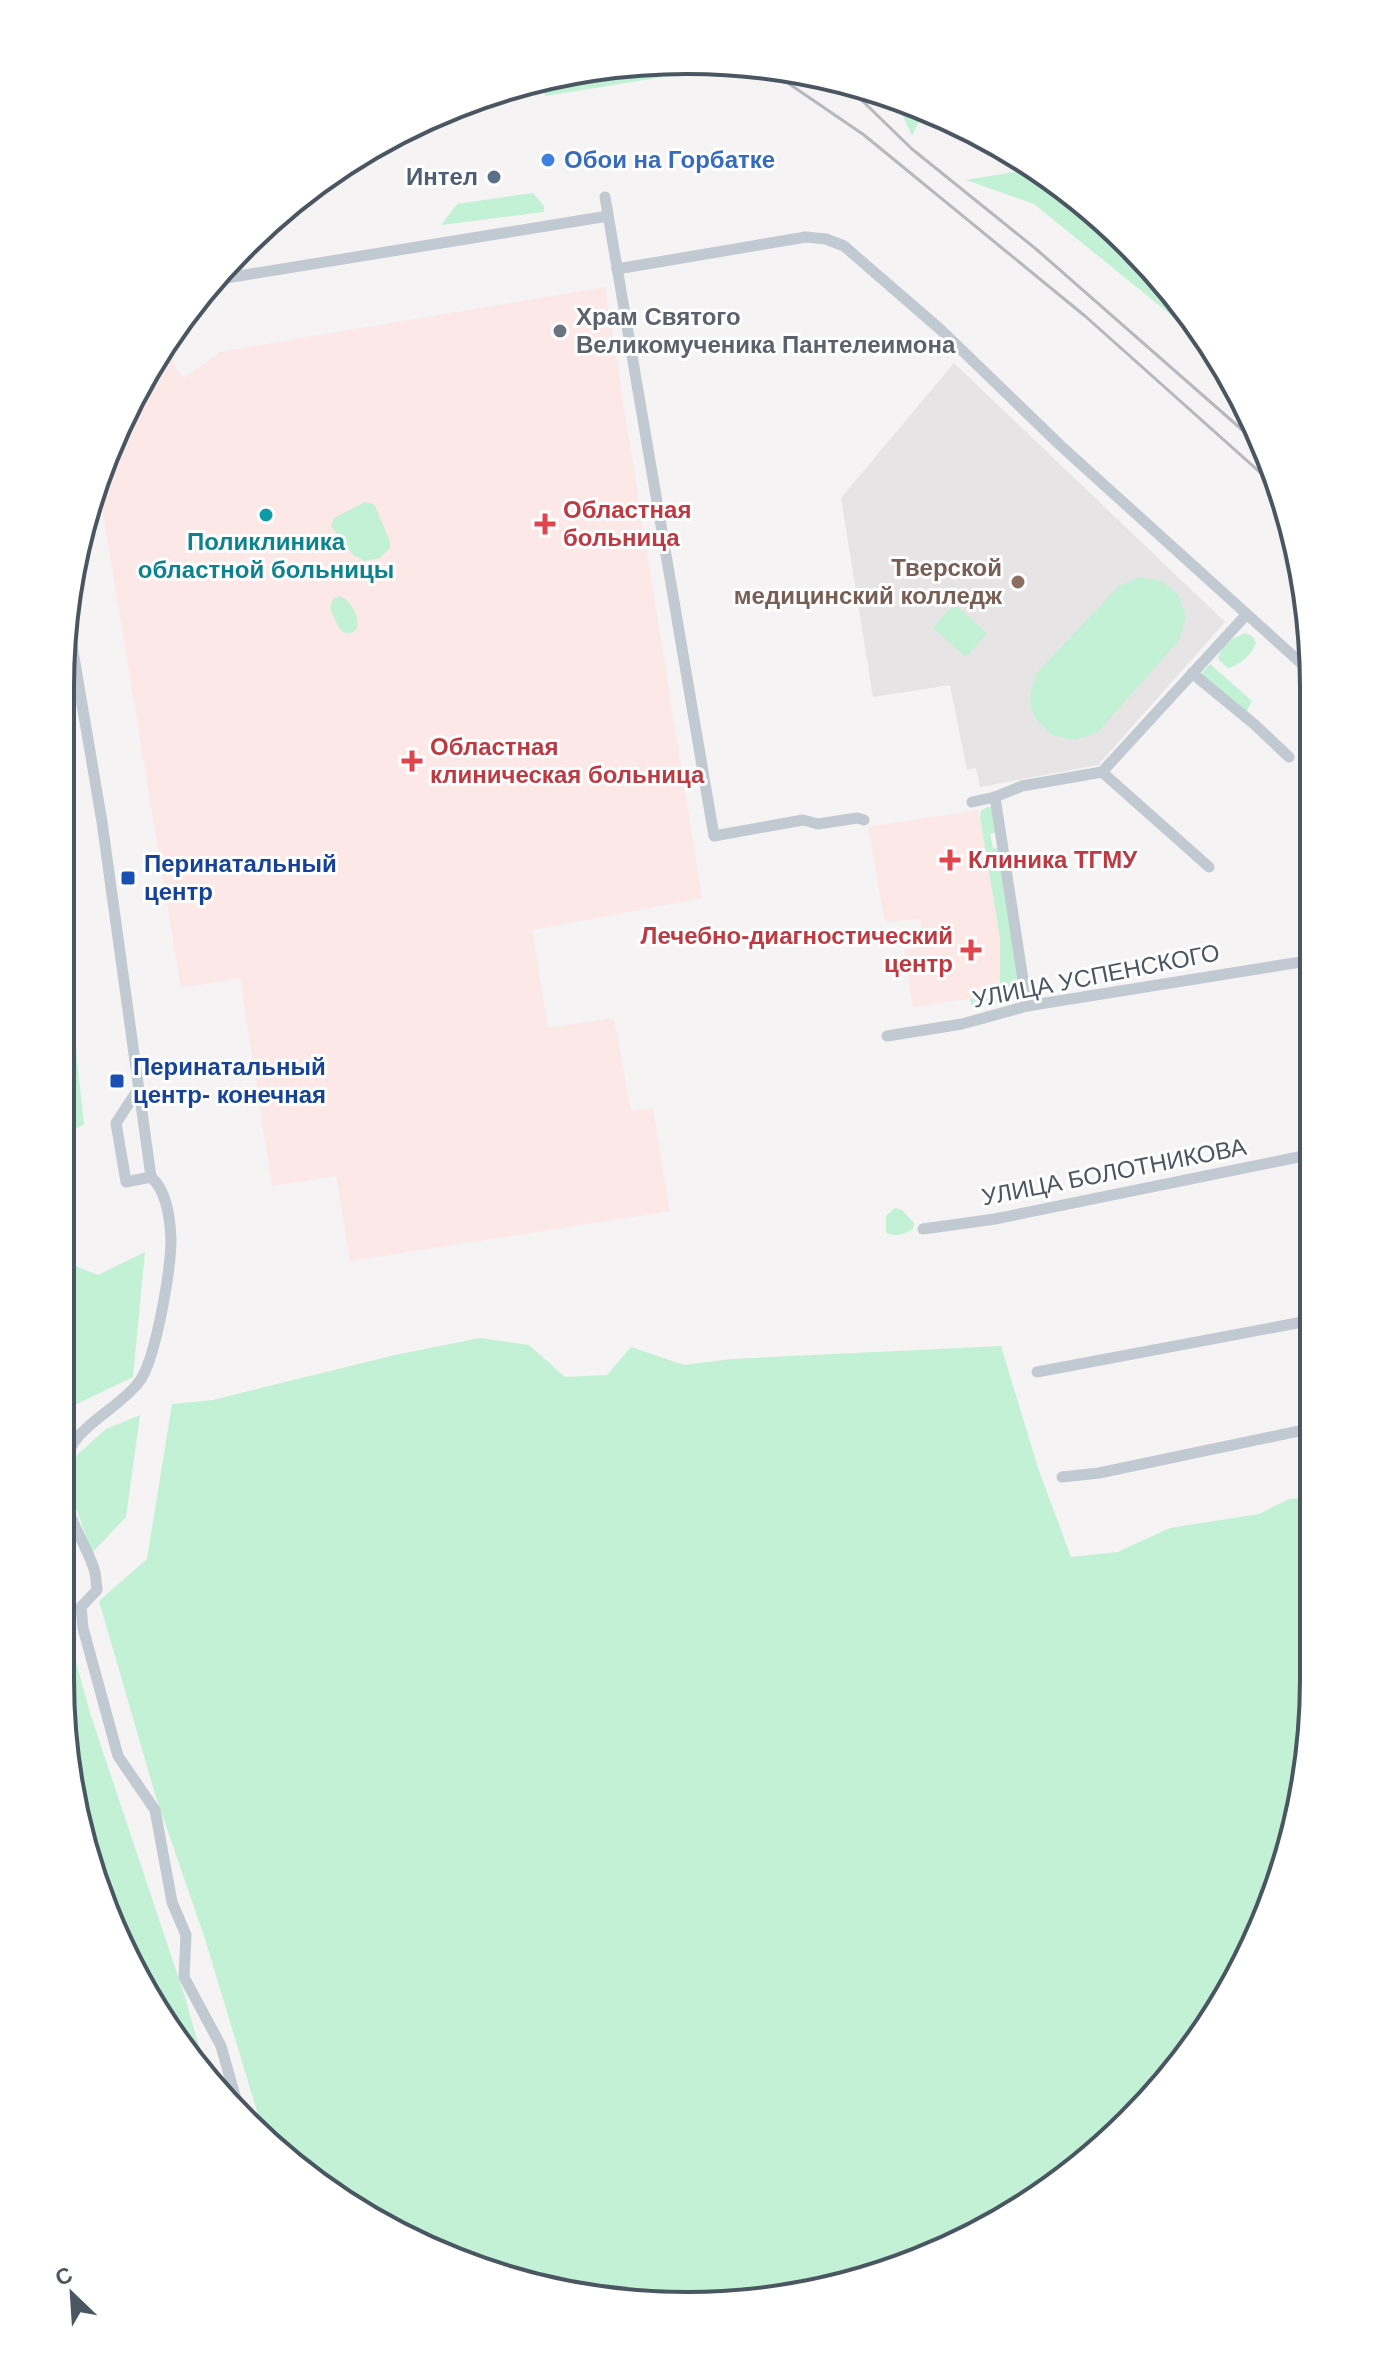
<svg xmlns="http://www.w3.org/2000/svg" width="1374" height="2366" font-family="Helvetica,sans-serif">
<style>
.education{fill:#e6e4e5}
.medical{fill:#fce8e6}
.green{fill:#c3f1d5}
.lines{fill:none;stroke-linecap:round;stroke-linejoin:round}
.minor{stroke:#c1cad2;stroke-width:11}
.rail{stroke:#b5b8bd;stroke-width:3}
.shop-dot{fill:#3f7fe0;stroke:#fff;stroke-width:3}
.service-dot{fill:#5c6f8a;stroke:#fff;stroke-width:3}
.worship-dot{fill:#6b7280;stroke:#fff;stroke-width:3}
.culture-dot{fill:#0f9aa8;stroke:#fff;stroke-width:3}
.health-dot{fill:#e0444e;stroke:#fff;stroke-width:3}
.education-dot{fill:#8d6e63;stroke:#fff;stroke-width:3}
.transit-dot{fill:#1a4fb4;stroke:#fff;stroke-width:3}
.labels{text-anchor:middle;stroke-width:6;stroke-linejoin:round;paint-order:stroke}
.shop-label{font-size:24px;font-weight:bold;fill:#366cbe;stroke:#fff;text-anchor:start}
.service-label{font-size:24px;font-weight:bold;fill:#4e5e75;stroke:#fff;text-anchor:end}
.worship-label{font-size:24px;font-weight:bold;fill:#5b616d;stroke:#fff;text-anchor:start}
.health-label{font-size:24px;font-weight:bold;fill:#be3a42;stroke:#fff;text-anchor:start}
.culture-label{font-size:24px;font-weight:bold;fill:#0d838f;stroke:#fff}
.education-label{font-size:24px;font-weight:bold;fill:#785e54;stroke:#fff;text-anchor:end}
.transit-label{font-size:24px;font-weight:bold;fill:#164399;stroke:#fff;text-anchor:start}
.street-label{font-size:24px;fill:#4a5661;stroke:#fff}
.rim{fill:none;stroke:#4a5661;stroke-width:4}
</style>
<rect width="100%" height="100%" fill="#f5f3f3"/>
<!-- education -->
<path class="education" d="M 954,363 L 1225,622 L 1098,765 L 980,787 L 976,768 L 967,770 L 950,685 L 873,697 L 841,498 Z"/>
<!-- medical -->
<g class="medical">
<path d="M 605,287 L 702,898 L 532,930 L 548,1028 L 614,1018 L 631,1111 L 653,1108 L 670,1211 L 350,1261 L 336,1176 L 272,1186 L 240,978 L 181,988 L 97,478 L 166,338 L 176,369 L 184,378 L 220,352 Z"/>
<path d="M 978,810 L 1012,992 L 913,1007 L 904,950 L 925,946 L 920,921 L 918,919 L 888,922 L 884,918 L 868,827 Z"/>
</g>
<!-- green -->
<g class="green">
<path d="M 687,60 L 701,62 L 694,72 L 545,96 L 543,78 L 564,72 Z"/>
<path d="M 895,98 L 926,107 L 912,136 Z"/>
<path d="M 1038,168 L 1131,244 L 1207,344 L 1034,204 L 966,180 Z"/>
<path d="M 533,193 L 544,206 L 544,212 L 441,225 L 457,204 Z"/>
<path d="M 365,502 L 374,504 L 389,539 L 390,548 L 380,558 L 365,561 L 353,555 L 331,526 L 334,518 Z"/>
<path d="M 1139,577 L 1162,581 L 1179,596 L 1186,618 L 1179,640 L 1098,732 L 1075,740 L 1052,735 L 1035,718 L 1031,707 L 1030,695 L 1037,673 L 1118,587 Z"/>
<path d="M 339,596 C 351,599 361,619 356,630 C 340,641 336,620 330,608 L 333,599 Z"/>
<path d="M 954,604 L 987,633 L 966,657 L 933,628 Z"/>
<path d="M 1245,633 L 1253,637 L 1256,643 C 1252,654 1240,665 1228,668 L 1218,659 C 1221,645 1232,638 1245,633 Z"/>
<path d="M 1210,664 L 1252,701 L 1246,713 L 1200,675 Z"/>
<path d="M 987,807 L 992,807 L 997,832 L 990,834 L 993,848 L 1000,849 L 1021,998 L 972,1007 L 970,999 L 987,995 L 986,987 L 1000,984 L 1000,938 L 980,818 L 981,811 Z"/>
<path d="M 61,962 L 73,1022 L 84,1125 L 61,1133 Z"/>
<path d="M 895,1208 L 902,1210 L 914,1223 L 913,1229 C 906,1234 894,1238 886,1232 L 886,1216 Z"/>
<path d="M 61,1214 L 68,1263 L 98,1275 L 145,1252 L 133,1377 L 60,1412 Z"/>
<path d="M 480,1338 L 529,1345 L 565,1377 L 607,1375 L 631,1347 L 684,1365 L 732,1359 L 1001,1346 L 1038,1468 L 1071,1557 L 1118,1552 L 1170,1528 L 1259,1514 L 1289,1499 L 1313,1497 L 1313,1720 L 1281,1881 L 1209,2027 L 1069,2176 L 927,2258 L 728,2305 L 524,2285 L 338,2200 L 262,2128 L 206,1942 L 155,1794 L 99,1601 L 147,1559 L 172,1404 L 213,1400 L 395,1355 Z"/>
<path d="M 140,1415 L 126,1517 L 92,1553 L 69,1489 L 77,1455 L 106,1429 Z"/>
<path d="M 60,1518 L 72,1553 L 60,1600 Z"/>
<path d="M 60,1603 L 90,1713 L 184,1994 L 208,2078 L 189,2060 L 93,1880 L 60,1679 Z"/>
</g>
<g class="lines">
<!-- minor -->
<g class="minor">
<path d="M 605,197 L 714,836 L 803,820 L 818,824 L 857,818 L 864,820"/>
<path d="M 617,269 L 806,237 L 826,239 L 844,246 L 941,330 L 1061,446 L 1313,674"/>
<path d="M 214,280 L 608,216"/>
<path d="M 67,616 L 102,822 L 151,1177 L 126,1182 L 116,1123 L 139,1088"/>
<path d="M 1192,673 L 1254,724 L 1289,757"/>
<path d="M 1102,772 L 1209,867"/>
<path d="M 995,797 L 1027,1006"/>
<path d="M 972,802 L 995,797 L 1022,786 L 1102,772 L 1246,615"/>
<path d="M 887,1036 L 962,1024 L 1027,1006 L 1313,960"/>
<path d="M 151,1177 C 167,1191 170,1218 171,1239 C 171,1268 156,1360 139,1382 C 115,1413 72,1425 63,1467 C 56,1502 82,1535 93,1566 C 96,1573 96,1582 97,1590 L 81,1607 L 83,1628 L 118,1756 L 155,1810 L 172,1902 L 186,1935 L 184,1977 L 221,2046 L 238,2106"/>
<path d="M 923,1229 L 995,1219 L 1313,1154"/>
<path d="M 1037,1372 L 1313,1320"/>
<path d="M 1062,1477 L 1099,1473 L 1313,1428"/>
</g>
<!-- rail -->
<g class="rail">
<path d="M 766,68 L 864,135 L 1085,316 L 1282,492"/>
<path d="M 843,82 L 912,149 L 1036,249 L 1264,449"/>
</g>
</g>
<!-- markers -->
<circle class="shop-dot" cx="548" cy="160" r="8"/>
<circle class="service-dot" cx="494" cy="177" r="8"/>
<circle class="worship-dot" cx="560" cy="331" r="8"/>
<circle class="culture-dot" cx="266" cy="515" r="8"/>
<g class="health-dot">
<path d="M541 512h8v8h8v8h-8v8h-8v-8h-8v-8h8z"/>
<path d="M408 749h8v8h8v8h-8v8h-8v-8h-8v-8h8z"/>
<path d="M946 848h8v8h8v8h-8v8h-8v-8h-8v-8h8z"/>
<path d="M967 938h8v8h8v8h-8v8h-8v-8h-8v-8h8z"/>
</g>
<circle class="education-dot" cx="1018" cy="582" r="8"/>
<g class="transit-dot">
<rect x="120" y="870" width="16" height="16" rx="4"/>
<rect x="109" y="1073" width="16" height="16" rx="4"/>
</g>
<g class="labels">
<!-- shop labels -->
<g class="shop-label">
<text x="564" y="168">Обои на Горбатке</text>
</g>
<!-- service labels -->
<g class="service-label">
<text x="478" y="185">Интел</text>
</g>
<!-- worship labels -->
<g class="worship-label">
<text x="576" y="325">Храм Святого<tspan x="576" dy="28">Великомученика Пантелеимона</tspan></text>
</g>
<!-- health labels -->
<g class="health-label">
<text x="563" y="518">Областная<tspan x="563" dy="28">больница</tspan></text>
<text x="430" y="755">Областная<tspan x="430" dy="28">клиническая больница</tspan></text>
<text x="968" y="868">Клиника ТГМУ</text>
<text x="953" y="944" text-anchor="end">Лечебно-диагностический<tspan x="953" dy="28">центр</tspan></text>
</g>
<!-- culture labels -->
<g class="culture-label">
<text x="266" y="550">Поликлиника<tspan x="266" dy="28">областной больницы</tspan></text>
</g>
<!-- education labels -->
<g class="education-label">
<text x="1002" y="576">Тверской<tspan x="1002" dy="28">медицинский колледж</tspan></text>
</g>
<!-- transit labels -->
<g class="transit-label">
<text x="144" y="872">Перинатальный<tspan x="144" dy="28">центр</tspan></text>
<text x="133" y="1075">Перинатальный<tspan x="133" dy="28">центр- конечная</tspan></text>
</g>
<!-- street labels -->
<g class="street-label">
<text transform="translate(1096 976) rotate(-11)" y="8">УЛИЦА УСПЕНСКОГО</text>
<text transform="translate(1114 1172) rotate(-11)" y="8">УЛИЦА БОЛОТНИКОВА</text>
</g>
</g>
<!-- crop -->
<path d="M0 0H1374V2366H0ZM687 74H687A613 613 0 0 1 1300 687V1679A613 613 0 0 1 687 2292H687A613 613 0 0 1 74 1679V687A613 613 0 0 1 687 74Z" fill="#fff" fill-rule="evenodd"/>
<path class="rim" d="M687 74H687A613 613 0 0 1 1300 687V1679A613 613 0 0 1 687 2292H687A613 613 0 0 1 74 1679V687A613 613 0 0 1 687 74Z"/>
<!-- north arrow -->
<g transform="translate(72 2294) rotate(335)" stroke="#ffffff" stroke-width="6" paint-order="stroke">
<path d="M0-6L14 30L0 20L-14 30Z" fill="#4a5661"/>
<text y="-12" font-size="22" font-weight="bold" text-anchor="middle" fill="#4a5661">С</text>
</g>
</svg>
